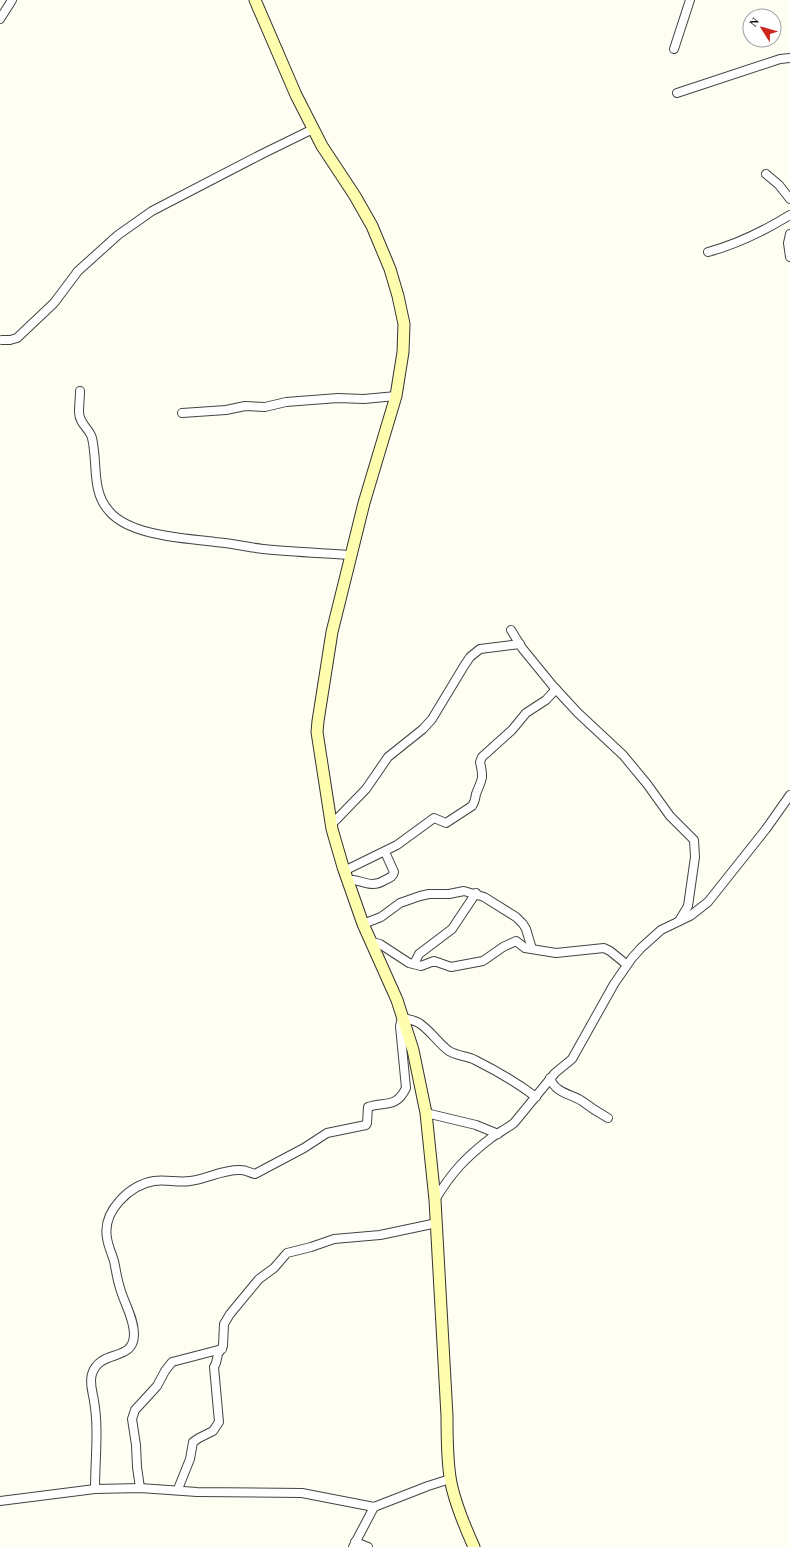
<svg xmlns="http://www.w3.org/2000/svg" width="790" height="1547" font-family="'Times New Roman',serif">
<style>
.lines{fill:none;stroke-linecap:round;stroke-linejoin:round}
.street-casing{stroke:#434343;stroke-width:10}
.secondary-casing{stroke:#323232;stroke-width:13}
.street{stroke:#fff;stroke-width:8}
.secondary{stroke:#fffeae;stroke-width:11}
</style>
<rect width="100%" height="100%" fill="#fffef3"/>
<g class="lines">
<!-- street casing -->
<g class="street-casing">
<g id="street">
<path d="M 0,19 L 12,0"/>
<path d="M 674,49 L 690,0"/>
<path d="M 677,93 L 780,59 L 790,58"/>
<path d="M 766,174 L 779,185 L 790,199"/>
<path d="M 790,234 L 788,243 L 790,257"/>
<path d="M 708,252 C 738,244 764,231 790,215"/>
<path d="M 2,340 L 10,340 L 17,338 L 54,303 L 78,271 L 118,235 L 152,211 L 262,154 L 313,129"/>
<path d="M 80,391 C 80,398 79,405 79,412 C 79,424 90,429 92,438 C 98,463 91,491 109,511 C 130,536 184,538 215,542 C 231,543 247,547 263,549 C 292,552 322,553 351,555"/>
<path d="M 182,413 L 226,410 L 245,406 L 265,407 L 286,402 L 338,398 L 364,399 L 396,396"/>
<path d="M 511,630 L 522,648 L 553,686 L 578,713 L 623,755 L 647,784 L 670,816 L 694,840 L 695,857 L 688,906 L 679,921"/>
<path d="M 331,825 L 366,789 L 388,757 L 423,729 L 432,719 L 464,666 L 470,657 L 480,649 L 520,644"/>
<path d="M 344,871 L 397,845 L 434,818 L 446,823 L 472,806 C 475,802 475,799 476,794 C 482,778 484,780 480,762 L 482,757 L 512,730 L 526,713 L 546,700 L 556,689"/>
<path d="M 347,880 C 361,878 370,890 385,880 C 389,878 393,877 394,872 L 385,852"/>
<path d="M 363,924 L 381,917 L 400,903 L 420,896 L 429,894 L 449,894 L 464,891 L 484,897 L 516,917 L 523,924 L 526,929 L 532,949"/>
<path d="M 372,942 L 380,944 L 409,963 L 421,966 L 434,961 L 451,967 L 483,961 L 503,947 L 516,941 L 525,948 L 556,953 L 604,948 L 610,951 L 626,964"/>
<path d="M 414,964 L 419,954 L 452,929 L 476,893"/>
<path d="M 550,1078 C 555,1093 571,1094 582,1101 C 591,1108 599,1113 608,1118"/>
<path d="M 426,1113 L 476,1125 L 498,1134"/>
<path d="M 435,1200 C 451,1173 466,1157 491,1138 C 498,1133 506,1129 514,1123 L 555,1073 L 572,1059 L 614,984 L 632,958 L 641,948 L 661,930 L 690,916 L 708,902 L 766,829 L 790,795"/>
<path d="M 140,1488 L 137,1467 L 136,1445 L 132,1419 L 135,1410 L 157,1386 L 165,1371 L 172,1362 L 222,1349"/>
<path d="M 95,1489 C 95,1460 99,1429 94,1401 C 93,1393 89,1383 92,1374 C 100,1348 134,1363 134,1334 C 134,1318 124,1303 120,1288 C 117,1279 116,1270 114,1261 C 112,1254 108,1246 107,1238 C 102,1211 130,1185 154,1181 C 166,1179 178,1183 190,1181 C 207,1179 223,1169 241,1170 C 246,1170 250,1173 255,1174 L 304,1148 L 327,1133 L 366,1125 L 367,1123 L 368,1107 C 385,1101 396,1109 406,1088 L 400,1026 L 402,1018 C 408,1019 414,1020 419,1023 C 431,1031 438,1043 449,1051 C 457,1056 467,1056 475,1060 C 497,1071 516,1082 536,1097"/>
<path d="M 178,1489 L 190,1459 L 193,1442 L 199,1438 L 213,1431 L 219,1422 L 214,1367 L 216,1363 L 218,1354 L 223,1346 L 224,1324 L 230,1314 L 259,1279 L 274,1268 L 287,1253 L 311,1247 L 334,1239 L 380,1235 L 437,1223"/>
<path d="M 0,1501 L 95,1489 L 140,1488 L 197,1492 L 302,1493 L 374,1507 L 428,1486 L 450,1479"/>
<path d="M 355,1542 L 368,1547"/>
<path d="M 353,1547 L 374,1507"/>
</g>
</g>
<!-- secondary casing -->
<g class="secondary-casing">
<path id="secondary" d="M 255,0 L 296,95 L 322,146 L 355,196 L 372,226 L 390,269 L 398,296 L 404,324 L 403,352 L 396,396 L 364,503 L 332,632 L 318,721 L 317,732 L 332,829 L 343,867 L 363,924 L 397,1000 L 413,1050 L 426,1113 L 435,1200 L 447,1416 C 447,1436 447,1457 450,1477 C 453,1498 465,1527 474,1547"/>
</g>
<!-- street -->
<use href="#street" class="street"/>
<!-- secondary -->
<use href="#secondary" class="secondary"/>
</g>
<!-- north arrow -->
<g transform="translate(762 28) rotate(307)"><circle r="19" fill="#ffffff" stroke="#9f9f9f"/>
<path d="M0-3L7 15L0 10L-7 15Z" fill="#cd241c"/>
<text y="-6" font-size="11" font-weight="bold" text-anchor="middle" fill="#101010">N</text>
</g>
</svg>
